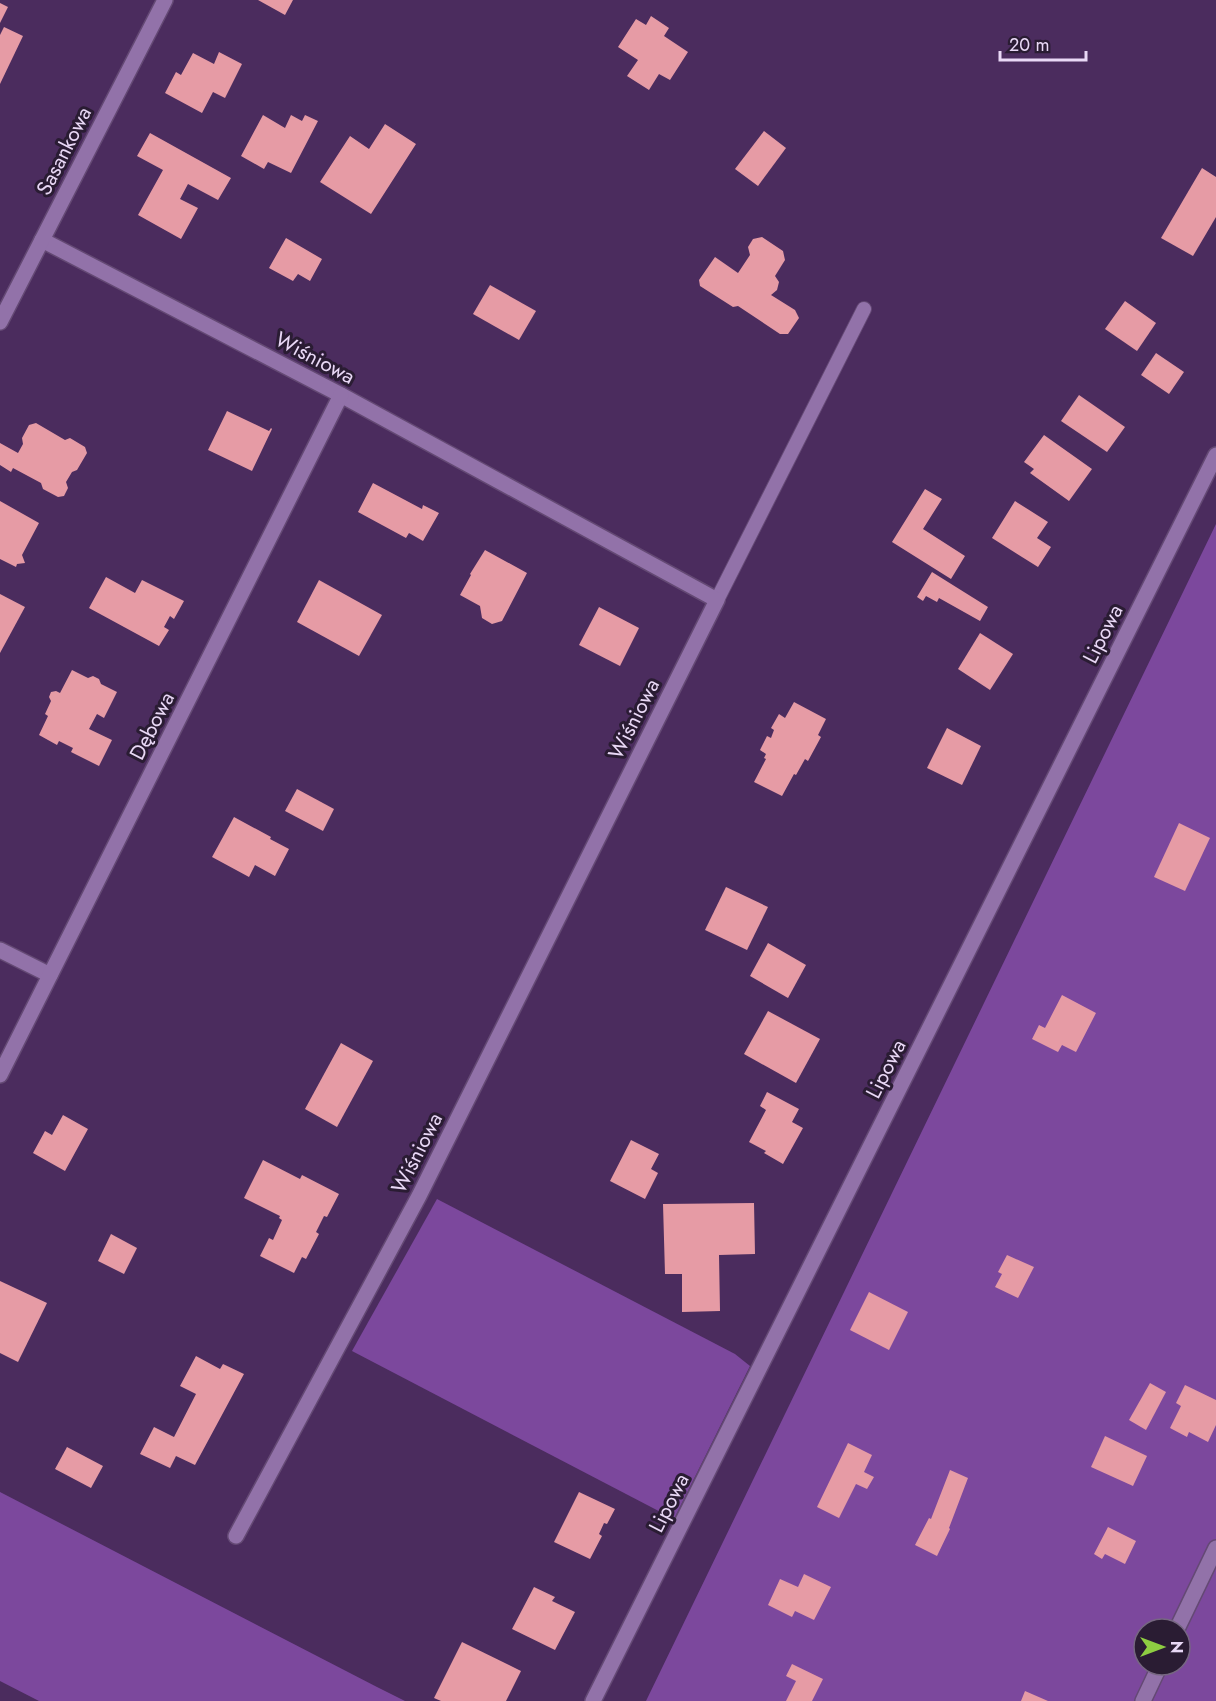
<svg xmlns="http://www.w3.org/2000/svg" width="1216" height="1701" font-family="Jost,sans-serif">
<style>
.green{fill:#7c489d;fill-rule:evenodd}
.building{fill:#e69ba5}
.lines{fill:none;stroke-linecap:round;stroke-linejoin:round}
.lane-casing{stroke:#644974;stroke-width:16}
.street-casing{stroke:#644974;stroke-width:18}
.lane{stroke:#9272a9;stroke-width:14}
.street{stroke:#9272a9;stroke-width:15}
.labels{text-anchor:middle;stroke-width:6;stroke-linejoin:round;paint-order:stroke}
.street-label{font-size:21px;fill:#e9d8f6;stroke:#2a1c33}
</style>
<rect width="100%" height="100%" fill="#4b2c5e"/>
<!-- green -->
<g class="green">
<path d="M 1216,524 L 1216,1701 L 646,1701 ZM 1144,1629 L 1180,1629 L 1180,1665 L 1144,1665 Z"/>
<path d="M 437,1199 L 735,1354 L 750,1366 L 674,1519 L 352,1351 Z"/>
<path d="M 0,1492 L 377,1687 L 405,1701 L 39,1701 L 0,1681 Z"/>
</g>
<!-- building -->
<g class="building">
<path d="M 258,0 L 293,0 L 285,15 Z"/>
<path d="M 0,3 L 8,7 L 0,23 Z"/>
<path d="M 651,16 L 669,28 L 664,36 L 688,52 L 670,80 L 659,74 L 649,90 L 627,76 L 638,60 L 618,47 L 636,19 L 646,25 Z"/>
<path d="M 4,27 L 23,36 L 0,84 L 0,35 Z"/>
<path d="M 219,52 L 242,64 L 225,98 L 213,92 L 202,113 L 165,93 L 176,72 L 181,75 L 193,53 L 214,64 Z"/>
<path d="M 263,115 L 285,128 L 291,115 L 302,121 L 305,115 L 318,121 L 291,173 L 268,162 L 264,169 L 241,156 Z"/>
<path d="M 385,124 L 416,144 L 371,214 L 320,182 L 350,136 L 369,149 Z"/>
<path d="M 764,131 L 786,148 L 758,186 L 735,169 Z"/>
<path d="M 150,133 L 231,178 L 218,200 L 188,184 L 180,199 L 198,208 L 181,239 L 138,215 L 163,170 L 137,156 Z"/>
<path d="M 1202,168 L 1216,177 L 1216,217 L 1193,256 L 1161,238 Z"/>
<path d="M 762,237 L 783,251 L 785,260 L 775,276 L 779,282 L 777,290 L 771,295 L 795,310 L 799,318 L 788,334 L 780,334 L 738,306 L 733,307 L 700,286 L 699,280 L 715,257 L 738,273 L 750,255 L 748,247 L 753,239 Z"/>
<path d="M 286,238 L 322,259 L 310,281 L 298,274 L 293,281 L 269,268 Z"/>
<path d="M 490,285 L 536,311 L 519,340 L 473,314 Z"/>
<path d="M 1125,301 L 1156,323 L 1137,351 L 1105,329 Z"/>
<path d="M 1156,353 L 1184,372 L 1169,394 L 1141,375 Z"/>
<path d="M 1079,395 L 1125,427 L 1107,452 L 1061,421 Z"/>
<path d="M 227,411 L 269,431 L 271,428 L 272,429 L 252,471 L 208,450 Z"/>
<path d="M 36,423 L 65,440 L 70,438 L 85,447 L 87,453 L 77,470 L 72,472 L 66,482 L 68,488 L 64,496 L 58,497 L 43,489 L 41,483 L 13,468 L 11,472 L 0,465 L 0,443 L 18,453 L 23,444 L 22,438 L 29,425 Z"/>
<path d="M 1044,435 L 1092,469 L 1069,501 L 1030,473 L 1034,469 L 1024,462 Z"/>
<path d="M 373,483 L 422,509 L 423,505 L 439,513 L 423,541 L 409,533 L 406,538 L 358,512 Z"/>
<path d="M 925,489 L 942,499 L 923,529 L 965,556 L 951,579 L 892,542 Z"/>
<path d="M 0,501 L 39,523 L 22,555 L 25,563 L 17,564 L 16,567 L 0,559 Z"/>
<path d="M 1015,501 L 1048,522 L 1037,538 L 1051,547 L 1038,567 L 992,538 Z"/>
<path d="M 485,550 L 527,573 L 502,621 L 492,624 L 482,618 L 480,606 L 460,595 L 471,575 L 470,574 Z"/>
<path d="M 932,572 L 988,607 L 980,621 L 939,598 L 937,602 L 926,596 L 923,601 L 917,597 Z"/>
<path d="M 106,577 L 135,593 L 142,580 L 184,601 L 174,619 L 170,616 L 164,627 L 169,630 L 159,646 L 89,608 Z"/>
<path d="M 319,580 L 382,615 L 359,656 L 297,622 Z"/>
<path d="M 0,594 L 25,607 L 0,653 Z"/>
<path d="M 599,607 L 639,628 L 620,666 L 579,645 Z"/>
<path d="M 980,633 L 1013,654 L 990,690 L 958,669 Z"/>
<path d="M 72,670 L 88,678 L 93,676 L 99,679 L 101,684 L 117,692 L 104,718 L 97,714 L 89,729 L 112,740 L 99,766 L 71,752 L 73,748 L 59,741 L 57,745 L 39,735 L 48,716 L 45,714 L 51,701 L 49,697 L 51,692 L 56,691 L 60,693 Z"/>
<path d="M 794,702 L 826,719 L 818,735 L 821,737 L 808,761 L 805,759 L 796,775 L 794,774 L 782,796 L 754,782 L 766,759 L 764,758 L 766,754 L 760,750 L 767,736 L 771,738 L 774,730 L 771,728 L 779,714 L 785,718 Z"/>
<path d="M 947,728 L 981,746 L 962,785 L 927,768 Z"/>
<path d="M 297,789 L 334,809 L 323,831 L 285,811 Z"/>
<path d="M 234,817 L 271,837 L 270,839 L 289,849 L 275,876 L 255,865 L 249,877 L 212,857 Z"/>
<path d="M 1179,823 L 1210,838 L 1185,891 L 1154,877 Z"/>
<path d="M 726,887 L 768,907 L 747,950 L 705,930 Z"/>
<path d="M 768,943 L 806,965 L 788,998 L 750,976 Z"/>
<path d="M 1062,995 L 1096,1013 L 1076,1052 L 1062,1045 L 1058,1052 L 1032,1039 L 1039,1025 L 1045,1028 Z"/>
<path d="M 768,1011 L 820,1039 L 796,1083 L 744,1054 Z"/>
<path d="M 341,1043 L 373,1061 L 337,1127 L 305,1109 Z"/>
<path d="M 767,1092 L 799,1109 L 792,1122 L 803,1128 L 783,1164 L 764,1153 L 766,1151 L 749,1142 L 766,1110 L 760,1106 Z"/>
<path d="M 63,1115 L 88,1129 L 65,1171 L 33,1153 L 45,1131 L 52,1135 Z"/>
<path d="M 631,1140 L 659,1154 L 651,1169 L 658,1173 L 645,1199 L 610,1181 Z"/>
<path d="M 263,1160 L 300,1179 L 302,1175 L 339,1194 L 327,1217 L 324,1216 L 316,1232 L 319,1234 L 306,1259 L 302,1257 L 294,1273 L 260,1256 L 269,1238 L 273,1240 L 282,1220 L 279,1218 L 280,1216 L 244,1198 Z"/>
<path d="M 754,1203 L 755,1254 L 719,1255 L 720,1311 L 682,1312 L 682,1274 L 665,1274 L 663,1204 Z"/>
<path d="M 111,1234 L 137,1248 L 124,1274 L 98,1261 Z"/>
<path d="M 1007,1255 L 1034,1267 L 1018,1298 L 995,1287 L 1002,1274 L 998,1272 Z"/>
<path d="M 0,1281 L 47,1303 L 18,1362 L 0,1353 Z"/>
<path d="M 869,1292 L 908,1312 L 889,1350 L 850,1330 Z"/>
<path d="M 196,1356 L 220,1369 L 223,1364 L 244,1374 L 195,1465 L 176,1456 L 170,1468 L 140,1454 L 154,1427 L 174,1437 L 196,1394 L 180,1386 Z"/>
<path d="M 1150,1383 L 1166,1392 L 1146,1430 L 1129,1420 Z"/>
<path d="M 1185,1385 L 1216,1400 L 1216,1425 L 1208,1442 L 1189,1432 L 1187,1437 L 1170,1428 L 1181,1406 L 1176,1403 Z"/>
<path d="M 1105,1436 L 1147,1456 L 1133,1486 L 1091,1467 Z"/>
<path d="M 848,1443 L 872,1455 L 864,1472 L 874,1477 L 867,1489 L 856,1484 L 839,1518 L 817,1507 Z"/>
<path d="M 67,1447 L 103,1466 L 91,1488 L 55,1469 Z"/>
<path d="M 950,1470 L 968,1478 L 949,1528 L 950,1529 L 937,1556 L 915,1545 L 929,1518 L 931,1519 Z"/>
<path d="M 579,1492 L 615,1509 L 607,1524 L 604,1523 L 599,1534 L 602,1536 L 590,1559 L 554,1542 Z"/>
<path d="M 1108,1527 L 1136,1541 L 1125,1564 L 1105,1554 L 1102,1559 L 1094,1554 Z"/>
<path d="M 804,1574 L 831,1587 L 814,1620 L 795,1611 L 792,1617 L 768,1605 L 780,1579 L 798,1587 Z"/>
<path d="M 534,1587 L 555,1597 L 552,1601 L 575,1612 L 555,1650 L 512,1629 Z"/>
<path d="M 462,1642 L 521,1671 L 506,1701 L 441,1701 L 434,1698 Z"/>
<path d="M 792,1664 L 823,1679 L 812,1701 L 786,1701 L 796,1681 L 786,1676 Z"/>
<path d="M 1025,1691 L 1048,1701 L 1021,1701 Z"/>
</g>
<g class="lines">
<!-- lane casing -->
<g class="lane-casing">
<path id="lane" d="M 717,600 L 864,309"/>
</g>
<!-- street casing -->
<g class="street-casing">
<g id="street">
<path d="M 42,240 L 341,395 L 717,600 L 419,1196 L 236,1536"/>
<path d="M 0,322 L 165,0"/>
<path d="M 0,950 L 50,975"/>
<path d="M 0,1075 L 341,395"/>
<path d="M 1177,1629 L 1216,1548"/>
<path d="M 593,1701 L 1216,455"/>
<path d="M 1143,1701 L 1160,1665"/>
</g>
</g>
<!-- lane -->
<use href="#lane" class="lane"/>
<!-- street -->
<use href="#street" class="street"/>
</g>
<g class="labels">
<!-- street labels -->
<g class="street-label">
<text transform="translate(64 151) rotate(-63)" y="7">Sasankowa</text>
<text transform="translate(315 358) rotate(28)" y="7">Wiśniowa</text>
<text transform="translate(1103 634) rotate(-63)" y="7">Lipowa</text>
<text transform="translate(634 719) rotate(-63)" y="7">Wiśniowa</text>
<text transform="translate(152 726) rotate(-63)" y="7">Dębowa</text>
<text transform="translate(886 1069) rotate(-63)" y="7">Lipowa</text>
<text transform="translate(417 1153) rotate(-63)" y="7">Wiśniowa</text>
<text transform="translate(669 1503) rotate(-63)" y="7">Lipowa</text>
</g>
</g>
<!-- north arrow -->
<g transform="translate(1162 1647) rotate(90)"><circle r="28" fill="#2a1c33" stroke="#766781" stroke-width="1.5"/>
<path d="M0-4.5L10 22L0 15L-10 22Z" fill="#8ecd42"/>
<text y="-9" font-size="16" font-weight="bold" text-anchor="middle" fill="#e9d8f6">N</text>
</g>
<!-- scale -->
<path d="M1000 51v9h86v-9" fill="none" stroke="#e9d8f6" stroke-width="3"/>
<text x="1009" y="51" font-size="18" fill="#e9d8f6" stroke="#2a1c33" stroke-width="4.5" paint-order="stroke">20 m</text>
</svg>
